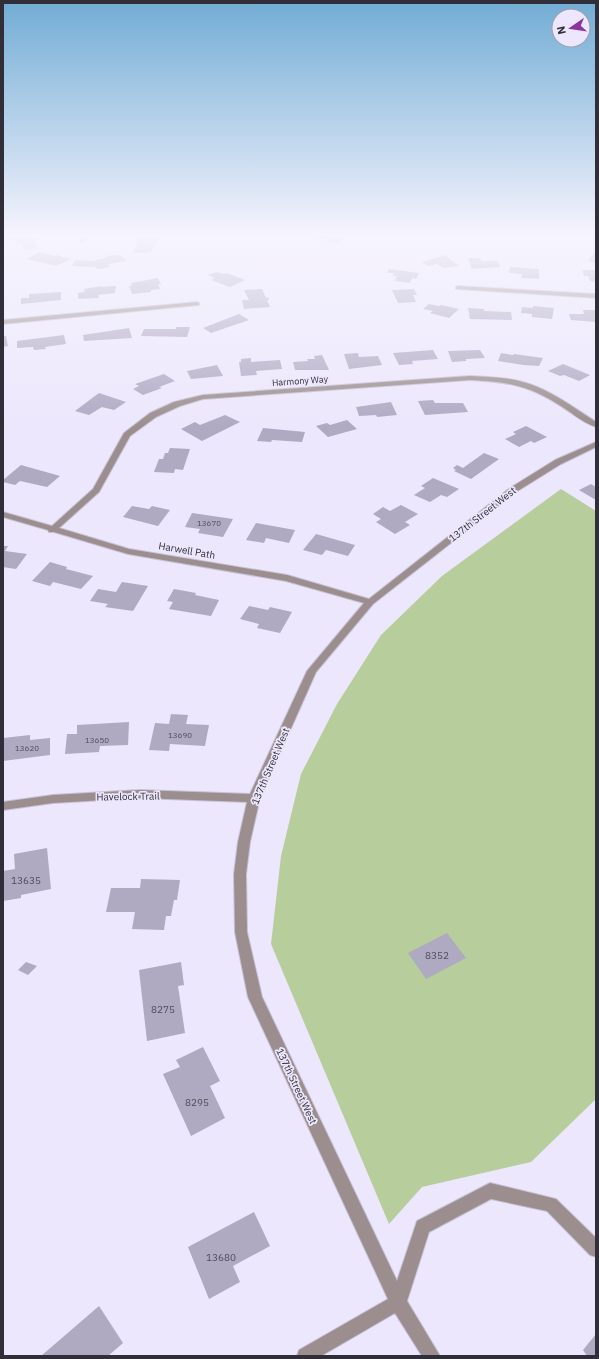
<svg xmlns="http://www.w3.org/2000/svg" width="599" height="1359" font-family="'IBM Plex Sans',sans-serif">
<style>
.green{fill:#b7cd9c}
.building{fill:#afa9c2}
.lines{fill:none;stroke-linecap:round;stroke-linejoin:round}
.minor-casing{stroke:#c6c2d5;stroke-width:2}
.minor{fill:#9c8e8e;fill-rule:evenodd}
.labels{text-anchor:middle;stroke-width:3.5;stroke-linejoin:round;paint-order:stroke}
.number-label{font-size:8px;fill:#504d5a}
.far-street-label{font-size:9px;fill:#302e38;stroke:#ece7fc}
.street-label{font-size:10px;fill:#302e38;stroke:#ece7fc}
.near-number-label{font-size:10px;fill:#504d5a}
</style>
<rect width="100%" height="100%" fill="#ece7fc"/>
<!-- green -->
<path class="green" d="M 561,489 L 596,511 L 596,1099 L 531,1162 L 422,1187 L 389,1224 L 271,944 L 281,856 L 301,774 L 337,704 L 381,635 L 442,576 Z"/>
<!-- building -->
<g class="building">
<path d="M 14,236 L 34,236 L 37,248 L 23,249 L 22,243 L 18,243 L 17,240 L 12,240 L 11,237 Z"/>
<path d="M 132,236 L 159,236 L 161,238 L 159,238 L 151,252 L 147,253 L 133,253 L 135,247 L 137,247 L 139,243 L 137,242 L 139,241 Z"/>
<path d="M 317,236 L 346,236 L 346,239 L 341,239 L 341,243 L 327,243 L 327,239 L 317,239 Z"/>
<path d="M 596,250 L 596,263 L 588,261 Z"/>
<path d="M 39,252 L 54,256 L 56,255 L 71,259 L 56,266 L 27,259 Z"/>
<path d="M 120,255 L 127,261 L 108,264 L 110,267 L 98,269 L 95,267 L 72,266 L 75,260 L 93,261 L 108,257 L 107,256 Z"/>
<path d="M 445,255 L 459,266 L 443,268 L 438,264 L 428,266 L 422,262 Z"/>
<path d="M 468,258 L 480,258 L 481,261 L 498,261 L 500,267 L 472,269 Z"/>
<path d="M 510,267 L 539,269 L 539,279 L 521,278 L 522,274 L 509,273 Z"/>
<path d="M 389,269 L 397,270 L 419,273 L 416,279 L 412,278 L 410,283 L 395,281 L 397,276 L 393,276 L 394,273 L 387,273 Z"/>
<path d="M 582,270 L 596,270 L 596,282 L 590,281 L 588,276 L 584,276 Z"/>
<path d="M 217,272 L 224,274 L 227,273 L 245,280 L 230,287 L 211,280 L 215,278 L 208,275 Z"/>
<path d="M 158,278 L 161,284 L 158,284 L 160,289 L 151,290 L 151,292 L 132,294 L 129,286 L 132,286 L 131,283 Z"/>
<path d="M 102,286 L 102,287 L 116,286 L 115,293 L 98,295 L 99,298 L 78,299 L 78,293 L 85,292 L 84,289 Z"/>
<path d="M 262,289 L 266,298 L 268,297 L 269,300 L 267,300 L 270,307 L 244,309 L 242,300 L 249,300 L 244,290 Z"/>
<path d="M 414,289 L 417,295 L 413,295 L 416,302 L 398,303 L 392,290 Z"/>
<path d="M 61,292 L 61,300 L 21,304 L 21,298 L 29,298 L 29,294 Z"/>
<path d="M 429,304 L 439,306 L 441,305 L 459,309 L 449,318 L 430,313 L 433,311 L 423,309 Z"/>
<path d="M 533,306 L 554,308 L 552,319 L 532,317 L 532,314 L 521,313 L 522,307 L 533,308 Z"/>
<path d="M 468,308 L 484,309 L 484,311 L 511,312 L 512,320 L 470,319 Z"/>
<path d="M 583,310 L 596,310 L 596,322 L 571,320 L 569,314 L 584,314 Z"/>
<path d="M 239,314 L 249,320 L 211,333 L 203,328 Z"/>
<path d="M 176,327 L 190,327 L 187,337 L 141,336 L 144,329 L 176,329 Z"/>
<path d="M 129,328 L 132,338 L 84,341 L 83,335 Z"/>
<path d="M 64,335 L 66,344 L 45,347 L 46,349 L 34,350 L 33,347 L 17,348 L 17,341 Z"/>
<path d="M 3,336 L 6,336 L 8,346 L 3,347 Z"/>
<path d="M 433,350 L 438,359 L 412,361 L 413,364 L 399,365 L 393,353 Z"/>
<path d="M 480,350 L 485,358 L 466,359 L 466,361 L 452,362 L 448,351 Z"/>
<path d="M 358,353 L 359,357 L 378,356 L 382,365 L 349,369 L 344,354 Z"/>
<path d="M 501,353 L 513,355 L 514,354 L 543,358 L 539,366 L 523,365 L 498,361 Z"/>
<path d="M 322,355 L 329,370 L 295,370 L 293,362 L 308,361 L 307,359 L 315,359 L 314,356 Z"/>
<path d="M 251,358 L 251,362 L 280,360 L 282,369 L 256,371 L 257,375 L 241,376 L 239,362 L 241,362 L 241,359 Z"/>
<path d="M 563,364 L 590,375 L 579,381 L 564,375 L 560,376 L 548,371 Z"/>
<path d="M 217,365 L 223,376 L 191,379 L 187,371 Z"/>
<path d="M 164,374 L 175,381 L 159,387 L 162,388 L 143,395 L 133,389 L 139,386 L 135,384 Z"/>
<path d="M 99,393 L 126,402 L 114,410 L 102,407 L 89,415 L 75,411 Z"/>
<path d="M 433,400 L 435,403 L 463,403 L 468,412 L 425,415 L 418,401 Z"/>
<path d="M 391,402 L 397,415 L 377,417 L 376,415 L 359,416 L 356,407 Z"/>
<path d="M 225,415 L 240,422 L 202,441 L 181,429 L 195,422 L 200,425 Z"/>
<path d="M 347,420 L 357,429 L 328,437 L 316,426 L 327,423 L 330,425 Z"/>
<path d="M 526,426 L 547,437 L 534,443 L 531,441 L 519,447 L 505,439 L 516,434 L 513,432 Z"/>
<path d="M 263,428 L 305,432 L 302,442 L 272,440 L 271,442 L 257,441 Z"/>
<path d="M 170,448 L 190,449 L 183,470 L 175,469 L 174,473 L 154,472 L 159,459 L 163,459 L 165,453 L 168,453 Z"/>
<path d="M 484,453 L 499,459 L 471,479 L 454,471 L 456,470 L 453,468 L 457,465 L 463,468 Z"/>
<path d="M 21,465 L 60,476 L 47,487 L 20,481 L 15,485 L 3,482 L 3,480 Z"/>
<path d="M 433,478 L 459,489 L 447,497 L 441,495 L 430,502 L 414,495 L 425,488 L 421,486 Z"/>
<path d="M 591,484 L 596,487 L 596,500 L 579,490 Z"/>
<path d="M 401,505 L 418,514 L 405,522 L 410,525 L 395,534 L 376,522 L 381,519 L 373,514 L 383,507 L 390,511 Z"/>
<path d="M 132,506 L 149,509 L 152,506 L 170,510 L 158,526 L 123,517 Z"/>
<path d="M 192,513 L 233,519 L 223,537 L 198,533 L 200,529 L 185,527 Z"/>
<path d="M 256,523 L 295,530 L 289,543 L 266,538 L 264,543 L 246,540 Z"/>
<path d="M 316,534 L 355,545 L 348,556 L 326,550 L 322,555 L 303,550 Z"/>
<path d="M 3,546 L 8,546 L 5,551 L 27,554 L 16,569 L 3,567 Z"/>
<path d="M 50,562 L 67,567 L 66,569 L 93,576 L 81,589 L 53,582 L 50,586 L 32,581 Z"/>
<path d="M 122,582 L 148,586 L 133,611 L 105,607 L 108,604 L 90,601 L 98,589 L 116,592 Z"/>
<path d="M 174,589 L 196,593 L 195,595 L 219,600 L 211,616 L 169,609 L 173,602 L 167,601 Z"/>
<path d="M 249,606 L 268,610 L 270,607 L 292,612 L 280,633 L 257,628 L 259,624 L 240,619 Z"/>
<path d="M 171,714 L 188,715 L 186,724 L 209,725 L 205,746 L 170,744 L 169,751 L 149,750 L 155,723 L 169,724 Z"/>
<path d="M 129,722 L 128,745 L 100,746 L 99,752 L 65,754 L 67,734 L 77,734 L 77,725 Z"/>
<path d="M 30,735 L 30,740 L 50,738 L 50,755 L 3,761 L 3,738 Z"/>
<path d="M 47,848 L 51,889 L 21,895 L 21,898 L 3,901 L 3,871 L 15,869 L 14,854 Z"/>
<path d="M 141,879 L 180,880 L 177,900 L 174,900 L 171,916 L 166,916 L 164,930 L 132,929 L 135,912 L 106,912 L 111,888 L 140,888 Z"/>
<path d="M 447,933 L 466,958 L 426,979 L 408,953 Z"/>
<path d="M 26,962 L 37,966 L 28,975 L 18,970 Z"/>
<path d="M 181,962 L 184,985 L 178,986 L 185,1033 L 147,1041 L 139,970 Z"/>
<path d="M 203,1047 L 220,1081 L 210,1086 L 225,1118 L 191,1136 L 163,1074 L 180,1067 L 176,1060 Z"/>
<path d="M 254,1212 L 270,1246 L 233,1266 L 240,1282 L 209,1299 L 188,1247 Z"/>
<path d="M 99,1306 L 123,1343 L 108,1356 L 41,1356 Z"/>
<path d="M 596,1334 L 596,1356 L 587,1356 L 583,1350 Z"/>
</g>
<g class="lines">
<!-- minor casing -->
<g class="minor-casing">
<g id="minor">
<path d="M 84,236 L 90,236 L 84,242 L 80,242 L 80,240 Z"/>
<path d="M 458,286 L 596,294 L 596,298 L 456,289 L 456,287 Z"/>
<path d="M 197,302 L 199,303 L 199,305 L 3,324 L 3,320 Z"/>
<path d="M 470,376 C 487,377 506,377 523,382 C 549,389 573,407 596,422 L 596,427 C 582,423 569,410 556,403 C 525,384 505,382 470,380 L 203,399 L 180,406 L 156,417 L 130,436 L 99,492 L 59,528 L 129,549 L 287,575 L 369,599 L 510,488 L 555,460 L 596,442 L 596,447 L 561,464 L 516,492 L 373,604 L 316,672 L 260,798 L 250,842 L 246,874 L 247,932 L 262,997 L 397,1281 L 417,1221 L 490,1183 L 556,1199 L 596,1238 L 596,1257 L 590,1255 L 547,1211 L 491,1199 L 429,1232 L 407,1301 L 440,1356 L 422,1356 L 395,1313 L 321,1356 L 297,1356 L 299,1350 L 388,1299 L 248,997 L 235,932 L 234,874 L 238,842 L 247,802 L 140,798 L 53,803 L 3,810 L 3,802 L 53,795 L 140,790 L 250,794 L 307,671 L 364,603 L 286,581 L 128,554 L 54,532 L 49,532 L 48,530 L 3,517 L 3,512 L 52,526 L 93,489 L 124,433 L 150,413 L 174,402 L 203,395 Z"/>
</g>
</g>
<!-- minor -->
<use href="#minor" class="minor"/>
</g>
<!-- sky -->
<linearGradient id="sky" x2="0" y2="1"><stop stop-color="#71acd4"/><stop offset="0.55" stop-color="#f6f4fe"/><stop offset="1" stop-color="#f6f4fe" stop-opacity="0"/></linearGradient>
<rect width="599" height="427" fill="url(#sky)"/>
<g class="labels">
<!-- number labels -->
<g class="number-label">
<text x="209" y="526">13670</text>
<text x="180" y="738">13690</text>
<text x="97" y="743">13650</text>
<text x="27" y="751">13620</text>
</g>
<!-- far-street labels -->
<g class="far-street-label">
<text transform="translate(300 381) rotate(-4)" y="3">Harmony Way</text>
</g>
<!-- street labels -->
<g class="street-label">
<text transform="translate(482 514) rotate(-38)" y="4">137th Street West</text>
<text transform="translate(187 550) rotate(10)" y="4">Harwell Path</text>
<text transform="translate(270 766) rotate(-67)" y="4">137th Street West</text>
<text transform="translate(128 796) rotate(-1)" y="4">Havelock Trail</text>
<text transform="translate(297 1086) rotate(65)" y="4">137th Street West</text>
</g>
<!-- near-number labels -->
<g class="near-number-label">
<text x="26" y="884">13635</text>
<text x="437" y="959">8352</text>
<text x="163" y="1013">8275</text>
<text x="197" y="1106">8295</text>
<text x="221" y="1261">13680</text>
</g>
</g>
<!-- border -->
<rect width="599" height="1359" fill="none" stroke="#302e38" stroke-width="8"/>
<!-- north arrow -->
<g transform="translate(571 28) rotate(257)"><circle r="19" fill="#ece7fc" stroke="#a19dae"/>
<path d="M0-3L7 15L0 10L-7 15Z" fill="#8a35a2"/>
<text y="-6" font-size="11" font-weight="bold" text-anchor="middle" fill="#302e38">N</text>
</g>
</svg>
